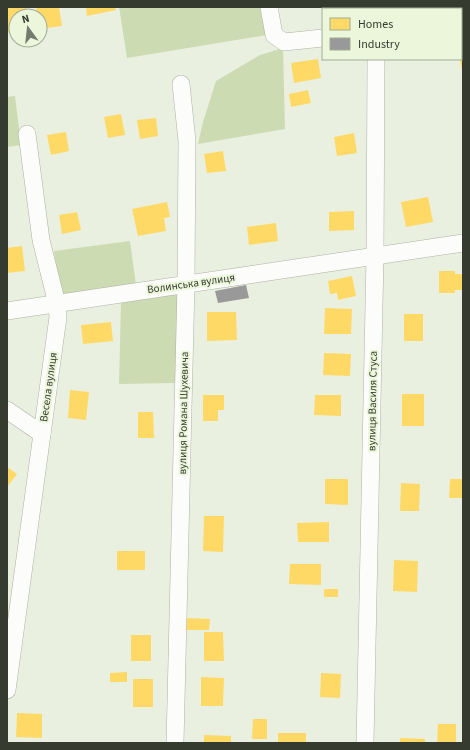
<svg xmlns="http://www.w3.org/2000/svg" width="470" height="750" font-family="'Source Sans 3',sans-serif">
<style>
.green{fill:#cddbb3}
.homes{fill:#ffd966}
.industry{fill:#999}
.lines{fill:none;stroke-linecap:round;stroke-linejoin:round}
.minor-casing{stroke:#acb1a5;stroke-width:18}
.minor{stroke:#fcfdfa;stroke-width:17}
.labels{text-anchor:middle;stroke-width:4;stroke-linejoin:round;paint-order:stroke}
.street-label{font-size:11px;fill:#363b30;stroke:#ebf6da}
</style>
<rect width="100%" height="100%" fill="#eaf0e0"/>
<!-- green -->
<g class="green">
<path d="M 119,7 L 263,7 L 267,35 L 127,58 Z"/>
<path d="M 283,48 L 285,129 L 198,144 L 203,122 L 216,81 L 260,55 Z"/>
<path d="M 15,96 L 21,145 L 7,147 L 7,97 Z"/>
<path d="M 130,241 L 136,285 L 60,296 L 54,251 Z"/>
<path d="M 179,291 L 176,383 L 119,384 L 121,301 Z"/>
</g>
<!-- homes -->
<g class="homes">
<path d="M 7,7 L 26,7 L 27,16 L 16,16 L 16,31 L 7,33 Z"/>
<path d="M 36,7 L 59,7 L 62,26 L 40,29 L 40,16 L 37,16 Z"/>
<path d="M 86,7 L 115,7 L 116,10 L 87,16 Z"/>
<path d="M 461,45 L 463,45 L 463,71 L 462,71 L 460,59 L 461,59 Z"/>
<path d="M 318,59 L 321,78 L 294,83 L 291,63 Z"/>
<path d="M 308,90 L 311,103 L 291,107 L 289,94 Z"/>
<path d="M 121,114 L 125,135 L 108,138 L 104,117 Z"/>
<path d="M 156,118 L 158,136 L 140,139 L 137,120 Z"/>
<path d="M 66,132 L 69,151 L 51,155 L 47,135 Z"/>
<path d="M 354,133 L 357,153 L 337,156 L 334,137 Z"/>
<path d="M 223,151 L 226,171 L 207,173 L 204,154 Z"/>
<path d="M 428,197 L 433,222 L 406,227 L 401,202 Z"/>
<path d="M 167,202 L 170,217 L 164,218 L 166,231 L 138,236 L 132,209 Z"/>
<path d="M 354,211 L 354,230 L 329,231 L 329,212 Z"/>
<path d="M 77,212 L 81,230 L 62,234 L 59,215 Z"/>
<path d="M 276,223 L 278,241 L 249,245 L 247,227 Z"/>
<path d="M 22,246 L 25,271 L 7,273 L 7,248 Z"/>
<path d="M 439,271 L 455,271 L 455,274 L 462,274 L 463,290 L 455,290 L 455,293 L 439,293 Z"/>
<path d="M 352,276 L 356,296 L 338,300 L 337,293 L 330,294 L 328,281 Z"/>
<path d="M 325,308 L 352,309 L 351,334 L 324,334 Z"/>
<path d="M 207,312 L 236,312 L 237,340 L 207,341 Z"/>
<rect x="404" y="314" width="19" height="27"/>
<path d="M 111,322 L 113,341 L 83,344 L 81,325 Z"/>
<path d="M 324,353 L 351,354 L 350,376 L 323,375 Z"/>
<path d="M 70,390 L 89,392 L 86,420 L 68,418 Z"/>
<rect x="402" y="394" width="22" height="32"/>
<path d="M 203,395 L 224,395 L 224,410 L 218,410 L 218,421 L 203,421 Z"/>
<path d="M 315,395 L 341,395 L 341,416 L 314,415 Z"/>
<path d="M 138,412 L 153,412 L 154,438 L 138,438 Z"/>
<path d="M 7,467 L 17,474 L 7,487 Z"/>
<path d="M 325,479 L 348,479 L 348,505 L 325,504 Z"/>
<path d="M 450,479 L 463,479 L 463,498 L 449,498 Z"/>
<path d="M 401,483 L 420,484 L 419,511 L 400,511 Z"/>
<path d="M 204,516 L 224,516 L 223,552 L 203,551 Z"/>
<path d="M 329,522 L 329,542 L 298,542 L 297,523 Z"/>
<rect x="117" y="551" width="28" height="19"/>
<path d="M 394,560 L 418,561 L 417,592 L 393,591 Z"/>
<path d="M 290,564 L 321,564 L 321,585 L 289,584 Z"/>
<rect x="324" y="589" width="14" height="8"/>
<path d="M 186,618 L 210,619 L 209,630 L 186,630 Z"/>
<path d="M 204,632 L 223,632 L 224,661 L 204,661 Z"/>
<rect x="131" y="635" width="20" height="26"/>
<path d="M 127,672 L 127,682 L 110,682 L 110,673 Z"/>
<path d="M 321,673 L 341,674 L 340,698 L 320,697 Z"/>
<path d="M 201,677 L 224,678 L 223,706 L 201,706 Z"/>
<rect x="133" y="679" width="20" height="28"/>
<path d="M 17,713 L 42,714 L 42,738 L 16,737 Z"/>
<path d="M 253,719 L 267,719 L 267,739 L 252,739 Z"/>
<path d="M 438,724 L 456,724 L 456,743 L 437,743 Z"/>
<rect x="278" y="733" width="28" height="10"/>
<path d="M 204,735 L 231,736 L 231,743 L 204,743 Z"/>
<path d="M 400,738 L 425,739 L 425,743 L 400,743 Z"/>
</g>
<!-- industry -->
<path class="industry" d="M 246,285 L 249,298 L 218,303 L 215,291 Z"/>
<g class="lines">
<!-- minor casing -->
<g class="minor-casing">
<g id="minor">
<path d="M 269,7 L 274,35 L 284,42 L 323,38"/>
<path d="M 461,21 L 463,21"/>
<path d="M 7,311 L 463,243"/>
<path d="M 7,410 L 42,434"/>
<path d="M 7,690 L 58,317 L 57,304 L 41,240 L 27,134"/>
<path d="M 175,743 L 186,284 L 187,141 L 181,84"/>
<path d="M 365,743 L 375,256 L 376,59"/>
</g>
</g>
<!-- minor -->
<use href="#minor" class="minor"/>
</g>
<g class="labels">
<!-- street labels -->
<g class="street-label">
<text transform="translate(191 283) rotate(-8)" y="4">Волинська вулиця</text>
<text transform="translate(48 387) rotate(-82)" y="4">Весела вулиця</text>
<text transform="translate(372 401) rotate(-89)" y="4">вулиця Василя Стуса</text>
<text transform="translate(183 413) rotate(-89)" y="4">вулиця Романа Шухевича</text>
</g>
</g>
<!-- border -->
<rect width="470" height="750" fill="none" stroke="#363b30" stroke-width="16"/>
<!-- legend -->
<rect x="322" y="8" width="140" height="52" fill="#ebf6da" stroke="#a3ab96"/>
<rect x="330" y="18" width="20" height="12" fill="#ffd966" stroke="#a3ab96"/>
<text x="358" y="28" font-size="12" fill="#363b30">Homes</text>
<rect x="330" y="38" width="20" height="12" fill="#999999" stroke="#a3ab96"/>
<text x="358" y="48" font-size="12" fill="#363b30">Industry</text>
<!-- north arrow -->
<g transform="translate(28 28) rotate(345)"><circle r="19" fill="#ebf6da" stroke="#a3ab96"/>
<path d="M0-3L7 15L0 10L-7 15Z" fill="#757a6e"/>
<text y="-6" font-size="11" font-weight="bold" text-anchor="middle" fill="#363b30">N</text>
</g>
</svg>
